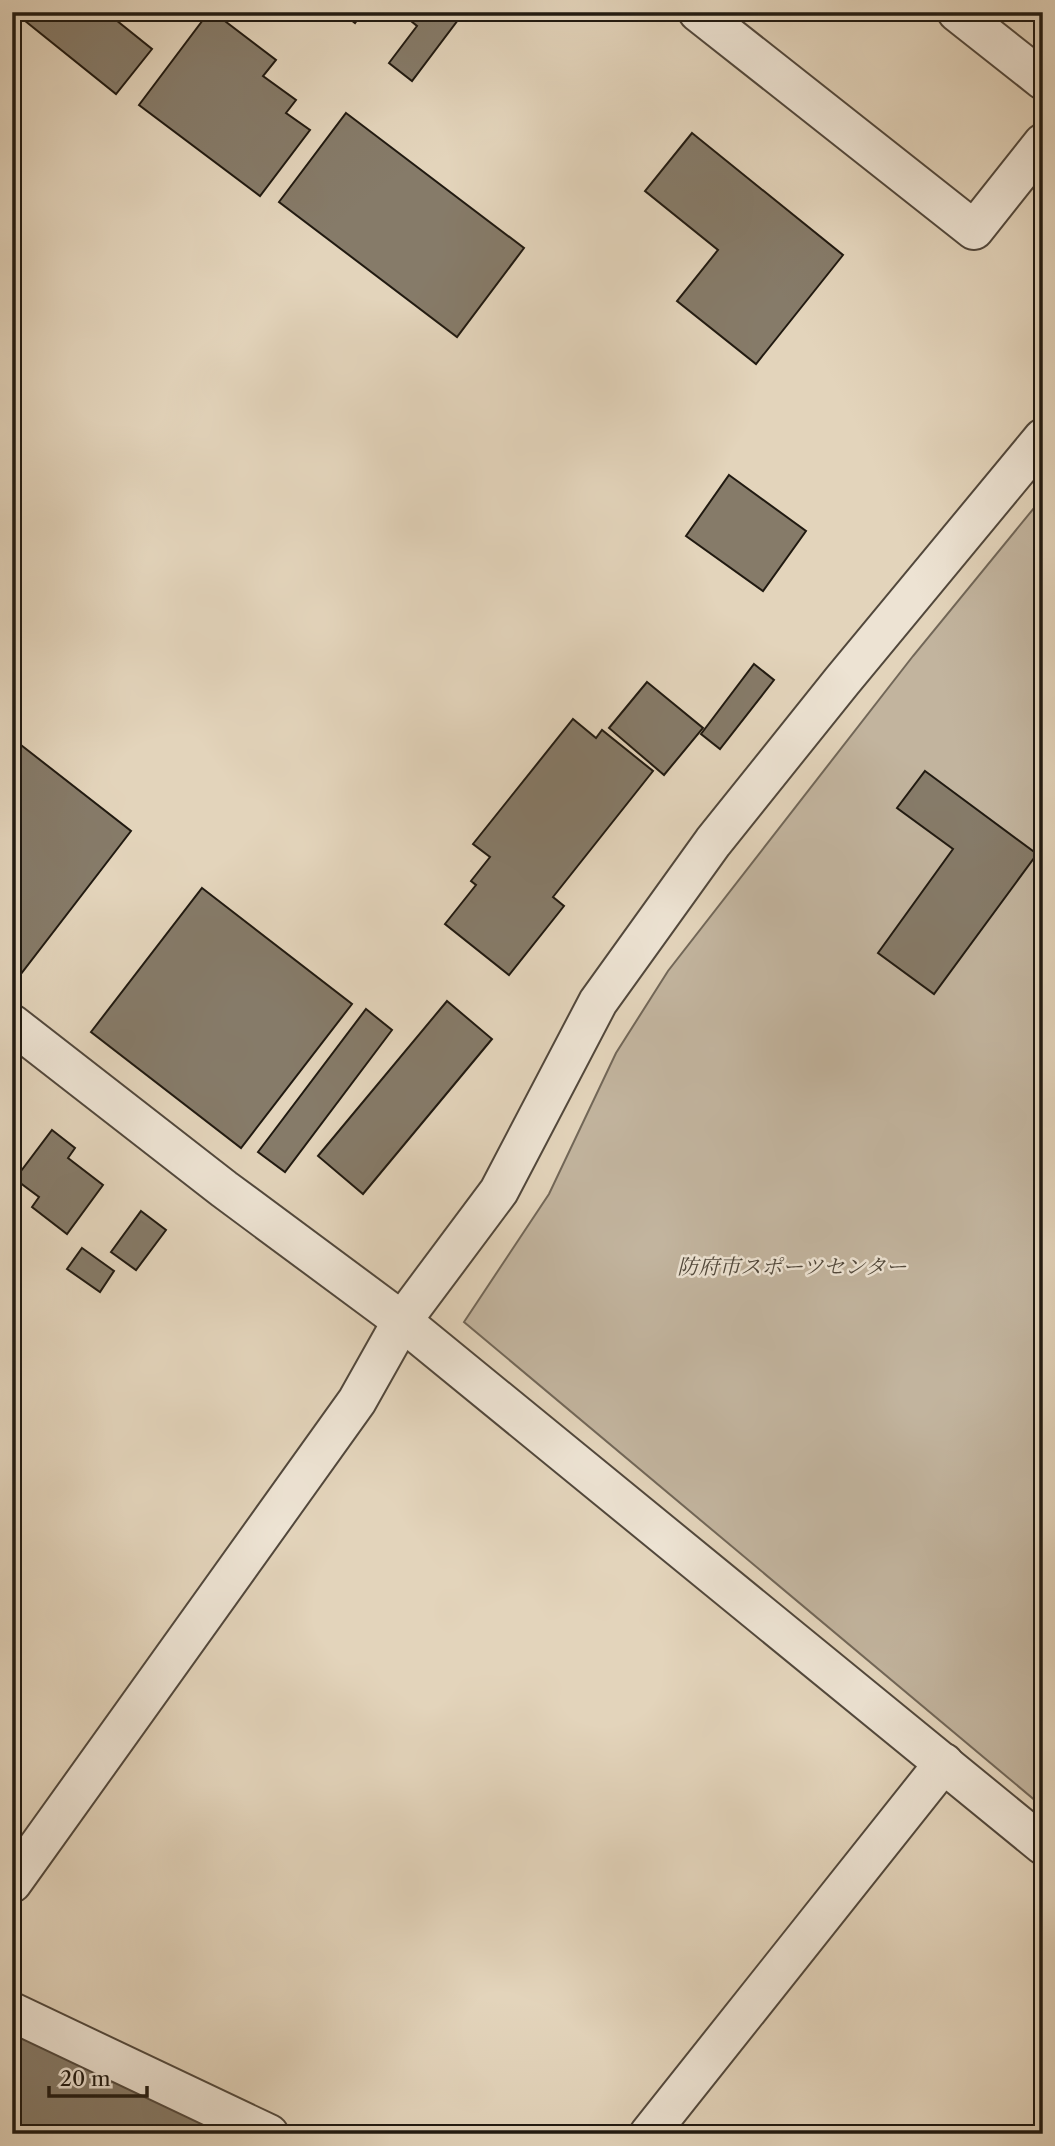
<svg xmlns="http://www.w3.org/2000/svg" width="1055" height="2146" font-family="'Libre Caslon Text','Noto Serif JP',serif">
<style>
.green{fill:#c2b49e;stroke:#726758;stroke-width:2}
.building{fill:#867b69;stroke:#211a11;stroke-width:2}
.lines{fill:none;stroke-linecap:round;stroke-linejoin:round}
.minor-casing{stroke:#52483c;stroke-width:42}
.tertiary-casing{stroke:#52483c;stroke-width:42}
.minor{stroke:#ede3d3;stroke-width:38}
.tertiary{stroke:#ede3d3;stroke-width:38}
.labels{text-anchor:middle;stroke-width:5;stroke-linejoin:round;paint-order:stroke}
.park-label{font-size:21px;font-style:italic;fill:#51483b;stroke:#ede3d3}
</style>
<rect width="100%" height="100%" fill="#e3d4bb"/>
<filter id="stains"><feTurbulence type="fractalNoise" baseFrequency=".00286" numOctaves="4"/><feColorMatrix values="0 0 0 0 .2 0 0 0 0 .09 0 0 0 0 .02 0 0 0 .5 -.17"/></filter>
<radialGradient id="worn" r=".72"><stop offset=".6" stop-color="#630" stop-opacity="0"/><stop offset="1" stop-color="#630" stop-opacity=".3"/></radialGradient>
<!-- green -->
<path class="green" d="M 1043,497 L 1043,1807 L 464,1322 L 549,1194 L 616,1053 L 668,971 L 913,656 Z"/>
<!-- building -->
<g class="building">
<path d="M 14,12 L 106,12 L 152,49 L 116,94 Z"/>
<path d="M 209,12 L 213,12 L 276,60 L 263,76 L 296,100 L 286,113 L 310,130 L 260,196 L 139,105 Z"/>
<path d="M 341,12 L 363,12 L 355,23 Z"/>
<path d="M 400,12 L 464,12 L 412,81 L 389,63 L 417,26 Z"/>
<path d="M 346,113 L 524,248 L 457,337 L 279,202 Z"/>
<path d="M 692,133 L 843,255 L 756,364 L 677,301 L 718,250 L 645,191 Z"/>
<path d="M 729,475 L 806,531 L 763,591 L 686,536 Z"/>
<path d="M 754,664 L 774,680 L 720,749 L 701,734 Z"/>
<path d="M 647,682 L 703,728 L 664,775 L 609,728 Z"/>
<path d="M 573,719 L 596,738 L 602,730 L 653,771 L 553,897 L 564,906 L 509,975 L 445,924 L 476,885 L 471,881 L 490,857 L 473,844 Z"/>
<path d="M 12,738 L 131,831 L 17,979 L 12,975 Z"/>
<path d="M 925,771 L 1037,854 L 934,994 L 878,953 L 953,849 L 897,808 Z"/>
<path d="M 202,888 L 352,1004 L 241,1148 L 91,1032 Z"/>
<path d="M 447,1001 L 492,1039 L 363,1194 L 318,1156 Z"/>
<path d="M 366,1009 L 392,1030 L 285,1172 L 258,1152 Z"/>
<path d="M 52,1130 L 75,1148 L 68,1158 L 103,1185 L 67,1234 L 32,1207 L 39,1197 L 15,1179 Z"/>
<path d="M 141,1211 L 166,1230 L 136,1270 L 111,1252 Z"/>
<path d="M 82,1248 L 114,1271 L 100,1292 L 67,1269 Z"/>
<path d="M 12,2025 L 240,2134 L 12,2134 Z"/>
</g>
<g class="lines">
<!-- minor casing -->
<g class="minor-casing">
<g id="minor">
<path d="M 698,12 L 974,230 L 1043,143"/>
<path d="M 957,12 L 1043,80"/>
<path d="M 649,2134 L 944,1763"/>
</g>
</g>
<!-- tertiary casing -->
<g class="tertiary-casing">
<g id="tertiary">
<path d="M 12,1024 L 224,1189 L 402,1321 L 1043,1845"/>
<path d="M 12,1883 L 357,1401 L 402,1321 L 499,1191 L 598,1002 L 713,842 L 842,681 L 1043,438"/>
<path d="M 12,2012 L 269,2134"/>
</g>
</g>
<!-- minor -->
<use href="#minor" class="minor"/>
<!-- tertiary -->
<use href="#tertiary" class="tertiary"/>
</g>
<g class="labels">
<!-- park labels -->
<g class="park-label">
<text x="792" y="1274">防府市スポーツセンター</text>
</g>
</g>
<!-- margin -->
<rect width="1055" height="2146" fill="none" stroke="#e3d4bb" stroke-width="42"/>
<rect x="14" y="14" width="1027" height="2118" fill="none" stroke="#211a11" stroke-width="3.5"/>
<rect x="21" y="21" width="1013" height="2104" fill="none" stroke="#211a11" stroke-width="2"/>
<!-- scale -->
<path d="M49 2086v10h98v-10" fill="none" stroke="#211a11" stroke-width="3.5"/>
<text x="60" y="2086" font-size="21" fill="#211a11" stroke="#ede3d3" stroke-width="5" paint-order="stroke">20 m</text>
<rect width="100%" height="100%" filter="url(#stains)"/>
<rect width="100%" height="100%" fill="url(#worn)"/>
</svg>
